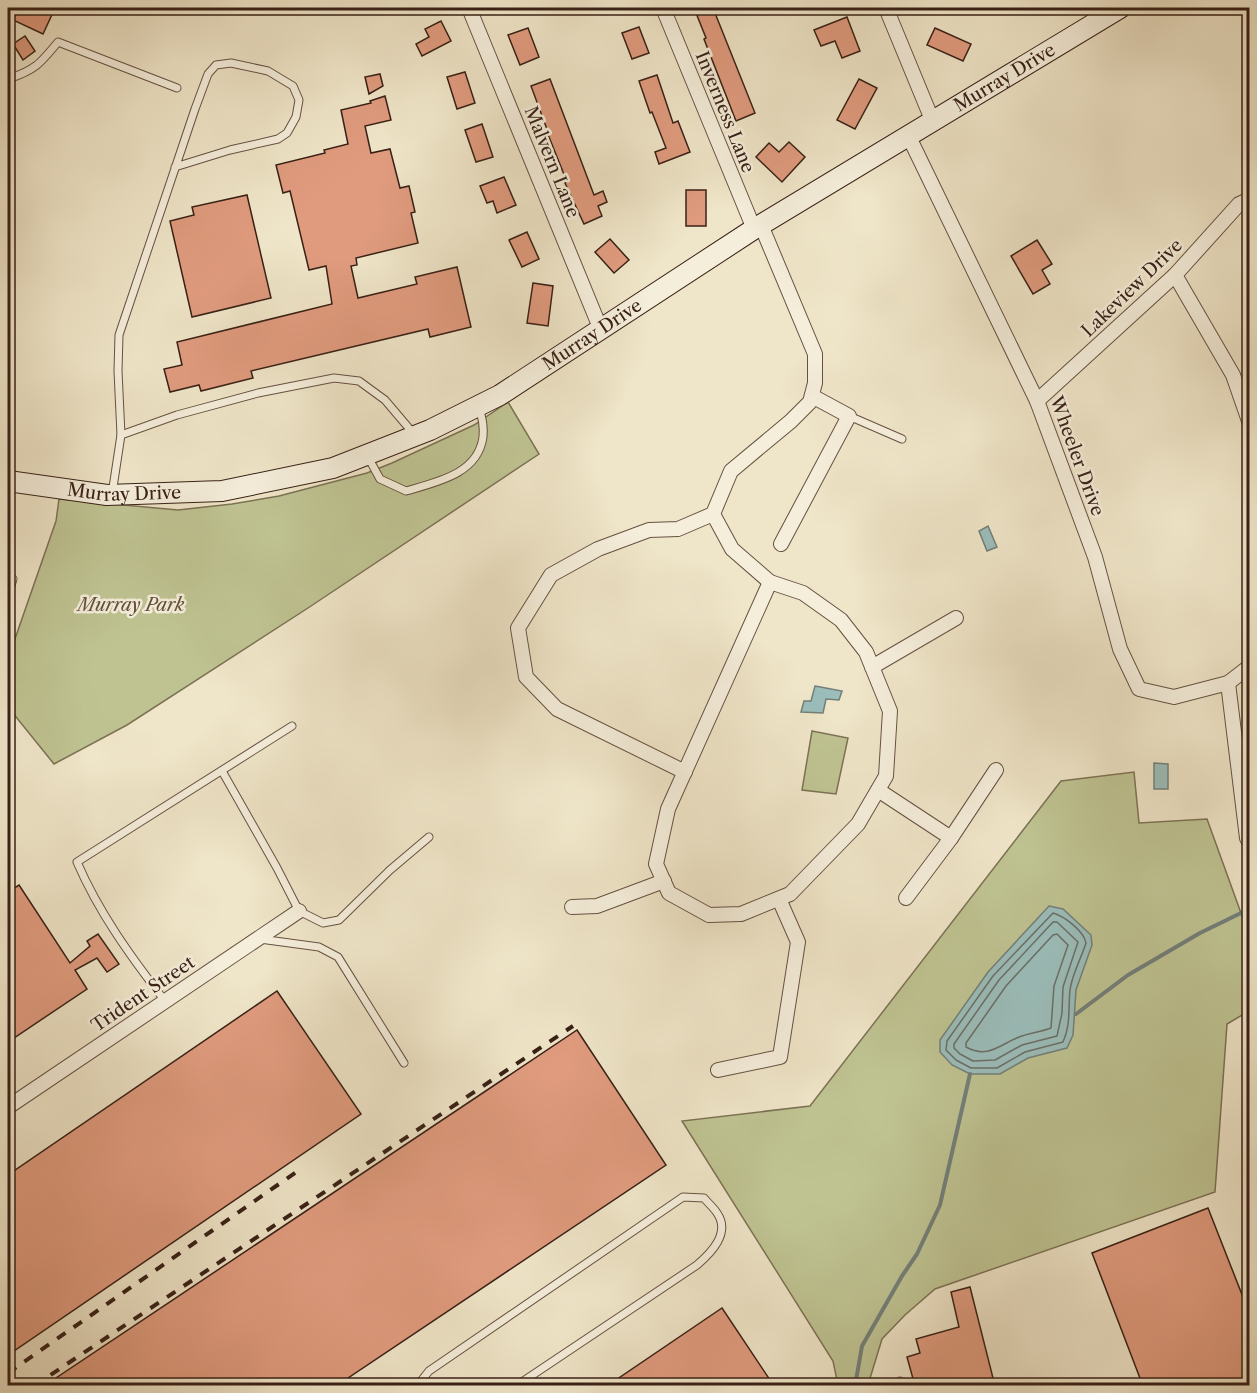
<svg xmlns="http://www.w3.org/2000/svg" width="1257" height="1393" font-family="'Libre Caslon Text',serif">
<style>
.green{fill:#bfc392;stroke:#7c7254;stroke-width:1.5}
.water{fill:#9bbebb;stroke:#737f79;stroke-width:1.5}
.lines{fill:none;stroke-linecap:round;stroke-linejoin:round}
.shore{stroke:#6a6f68;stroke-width:1.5}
.stream{stroke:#737f79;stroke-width:4}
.building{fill:#e09b7e;stroke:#382016;stroke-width:1.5}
.lane-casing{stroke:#665142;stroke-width:9}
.street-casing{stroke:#665142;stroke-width:16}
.secondary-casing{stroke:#382016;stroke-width:22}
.lane{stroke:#f5eedb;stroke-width:7}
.street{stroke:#f5eedb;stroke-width:14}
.secondary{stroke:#f5eedb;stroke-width:20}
.rail{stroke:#382016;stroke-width:4;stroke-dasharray:10 10;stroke-linecap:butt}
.labels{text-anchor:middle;stroke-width:5;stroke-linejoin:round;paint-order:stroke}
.street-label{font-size:18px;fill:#382016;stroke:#f5eedb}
.park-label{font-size:18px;font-style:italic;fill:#60513b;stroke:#f5eedb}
</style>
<rect width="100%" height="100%" fill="#efe5c8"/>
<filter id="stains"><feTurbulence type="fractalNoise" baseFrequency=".00333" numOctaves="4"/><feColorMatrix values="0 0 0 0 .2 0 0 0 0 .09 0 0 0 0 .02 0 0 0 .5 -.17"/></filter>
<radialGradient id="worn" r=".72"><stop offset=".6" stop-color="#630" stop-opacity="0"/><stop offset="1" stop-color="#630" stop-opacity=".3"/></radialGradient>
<!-- green -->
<g class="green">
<path d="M 508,402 L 539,454 L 308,608 L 127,725 L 54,764 L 8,707 L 8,659 L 56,521 L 59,499 L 178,510 L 232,504 L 279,496 L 367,473 L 392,463 L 474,425 Z"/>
<path d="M 812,731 L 848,738 L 836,794 L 802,790 Z"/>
<path d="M 1134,772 L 1139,823 L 1207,819 L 1250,938 L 1249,1011 L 1227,1024 L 1215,1192 L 935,1289 L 905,1315 L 882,1339 L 868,1385 L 838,1385 L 833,1361 L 682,1121 L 810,1106 L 1061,781 Z"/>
</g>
<!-- water -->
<g class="water">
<path d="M 988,526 L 997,547 L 987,551 L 979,531 Z"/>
<path d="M 815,686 L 842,691 L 839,700 L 826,699 L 823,713 L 801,712 L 804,701 L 811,701 Z"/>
<path d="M 1154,763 L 1168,764 L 1168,789 L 1154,789 Z"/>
<path d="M 1049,906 L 1063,909 L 1091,935 L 1092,945 L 1076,990 L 1073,1035 L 1067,1048 L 1028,1058 L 1000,1074 L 970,1074 L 952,1065 L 940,1052 L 940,1040 L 988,972 Z"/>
</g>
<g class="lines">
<!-- shore -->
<g class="shore">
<path d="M 1053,913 C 1064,916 1084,931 1086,943 C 1081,959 1072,974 1070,990 C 1068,1008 1071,1025 1063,1042 L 1025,1052 L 997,1068 L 971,1068 L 956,1060 L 946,1050 L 947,1041 L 993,976 Z"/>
<path d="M 1053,922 L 1057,922 L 1078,942 L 1063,987 L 1062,1013 L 1057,1036 L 1022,1045 L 995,1060 L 973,1061 L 960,1054 L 954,1048 L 954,1044 L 999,980 Z"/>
<path d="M 1057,934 L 1068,945 L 1054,986 L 1051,1028 C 1041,1032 1029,1033 1019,1037 C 999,1045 988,1059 966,1047 L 966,1043 L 1006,986 L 1053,935 Z"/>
</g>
<!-- stream -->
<g class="stream">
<path d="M 1076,1014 L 1128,975 L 1200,933 L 1241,913"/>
<path d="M 855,1386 L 862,1346 L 902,1276 L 917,1254 L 940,1205 L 970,1074"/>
</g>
</g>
<!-- building -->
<g class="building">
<path d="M 19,8 L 55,8 L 43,34 L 13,20 Z"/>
<path d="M 694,8 L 713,8 L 755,113 L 736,121 L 704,39 L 706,38 Z"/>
<path d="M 847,17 L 860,51 L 842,58 L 835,41 L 821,46 L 814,30 Z"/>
<path d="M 441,21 L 451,41 L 422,56 L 416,44 L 429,37 L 425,29 Z"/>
<path d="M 639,27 L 649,53 L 632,59 L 622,33 Z"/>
<path d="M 528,28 L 539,57 L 520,65 L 508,35 Z"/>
<path d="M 935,28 L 971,44 L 963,61 L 927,45 Z"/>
<path d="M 25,36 L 35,51 L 23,60 L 13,44 Z"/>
<path d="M 465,72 L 475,103 L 457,109 L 447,77 Z"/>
<path d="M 380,74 L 383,86 L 369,94 L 365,77 Z"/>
<path d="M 657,75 L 673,123 L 678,121 L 690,152 L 659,164 L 655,152 L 666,148 L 652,112 L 650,113 L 639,81 Z"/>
<path d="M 550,79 L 594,195 L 603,191 L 607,202 L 598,206 L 602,216 L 584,224 L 565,183 L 567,182 L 547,132 L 548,132 L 531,86 Z"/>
<path d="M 859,79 L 877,88 L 855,129 L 837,120 Z"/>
<path d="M 385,96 L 391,120 L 365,126 L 371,153 L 390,149 L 400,188 L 409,186 L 415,212 L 411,213 L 418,243 L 356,258 L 357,265 L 351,266 L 358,298 L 417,284 L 415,277 L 457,267 L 471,327 L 430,337 L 428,329 L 251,371 L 253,378 L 201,391 L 199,385 L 170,392 L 164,369 L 182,365 L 177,342 L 332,304 L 326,266 L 309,270 L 290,191 L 283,193 L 276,165 L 325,153 L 324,150 L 348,144 L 341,110 L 371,103 L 370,101 Z"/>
<path d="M 482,124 L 493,157 L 476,162 L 465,130 Z"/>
<path d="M 789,142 L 805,157 L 782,182 L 756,157 L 769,143 L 779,152 Z"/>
<path d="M 504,177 L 516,205 L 497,213 L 493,201 L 487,203 L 480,186 Z"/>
<rect x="686" y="190" width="20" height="36"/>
<path d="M 247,195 L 271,298 L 192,317 L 170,221 L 194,215 L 192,207 Z"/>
<path d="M 527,232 L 539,259 L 522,267 L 509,240 Z"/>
<path d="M 610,239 L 629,260 L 614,273 L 595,252 Z"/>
<path d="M 1037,240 L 1052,264 L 1042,270 L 1050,284 L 1033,294 L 1011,256 Z"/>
<path d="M 533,283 L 553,286 L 548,326 L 527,323 Z"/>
<path d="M 19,885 L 70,963 L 90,946 L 87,941 L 98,934 L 119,964 L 107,972 L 97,958 L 75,970 L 87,989 L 8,1042 L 8,892 Z"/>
<path d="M 277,991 L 361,1114 L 8,1355 L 8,1175 Z"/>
<path d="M 577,1030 L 666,1165 L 336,1386 L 44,1386 Z"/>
<path d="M 1208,1208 L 1250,1315 L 1250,1386 L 1143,1386 L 1092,1253 Z"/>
<path d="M 970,1287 L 995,1386 L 915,1386 L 907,1357 L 920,1353 L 916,1339 L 959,1327 L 951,1292 Z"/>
<path d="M 722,1308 L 774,1386 L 607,1386 Z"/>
</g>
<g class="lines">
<!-- lane casing -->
<g class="lane-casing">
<g id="lane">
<path d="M 8,79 C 35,70 40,64 58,42 L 177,88"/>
<path d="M 849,416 L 902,439"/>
<path d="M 121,435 L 118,371 L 119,335 L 195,109 L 208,74 L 216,65 L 231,63 L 268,71 L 293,86 L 299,100 L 296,117 L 287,133 L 278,139 L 230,150 L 175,167"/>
<path d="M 368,457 L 380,479 L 406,491 C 437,482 478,474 483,437 C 484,426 483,419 479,409"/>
<path d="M 112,494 L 121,435 L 177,415 L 258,393 L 334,378 L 359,381 L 385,400 L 413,433"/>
<path d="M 8,578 L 13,579 L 8,596"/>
<path d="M 222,771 L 277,868 L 299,911 L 323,923 L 339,920 L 390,870 L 429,837"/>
<path d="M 260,939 L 319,947 L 338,957 L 404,1063"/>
<path d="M 165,1001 C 131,957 99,913 77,862 L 292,726"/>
<path d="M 900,1381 L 902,1386"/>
<path d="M 417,1386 L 429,1371 L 683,1197 L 704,1198 C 708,1203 714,1208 717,1213 C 731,1233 711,1253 697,1265 L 516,1386"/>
</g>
</g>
<!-- street casing -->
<g class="street-casing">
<g id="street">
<path d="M 469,8 L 601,330"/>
<path d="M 663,8 L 754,229"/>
<path d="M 886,8 L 933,122"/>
<path d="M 909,137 L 1037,401 L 1095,557 L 1120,649 L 1139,689 L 1174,697 L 1228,683 L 1250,666"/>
<path d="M 1175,275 L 1233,375 L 1250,424"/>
<path d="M 1037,401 L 1175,275 L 1239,204 L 1250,199"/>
<path d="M 713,514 L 732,549 L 770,582"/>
<path d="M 781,544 L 849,416 L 812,396"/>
<path d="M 770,582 L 803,593 L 841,620 L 866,652 L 890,711 L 886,776 L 858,824 L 790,894 L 741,914 L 709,915 L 669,893 L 656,864 L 668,809 Z"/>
<path d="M 872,667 L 956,618"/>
<path d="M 1228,683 L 1247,838 L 1250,844"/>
<path d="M 685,772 L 557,709 L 526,677 L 518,628 L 551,575 L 598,549 L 649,530 L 678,529 L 713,514 L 731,471 L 791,421 L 810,402 L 815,383 L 815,354 L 761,225"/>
<path d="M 878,790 L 951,838 L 906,898"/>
<path d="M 951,838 L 996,770"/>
<path d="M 572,907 L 597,906 L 664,881"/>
<path d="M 718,1070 L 780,1057 L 798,942 L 779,899"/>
<path d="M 8,1107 L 299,911"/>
</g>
</g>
<!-- secondary casing -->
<g class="secondary-casing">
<g id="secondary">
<path id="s1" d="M 8,481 L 107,495 L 222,491 L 333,468 L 430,430 L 500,395 L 754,229 L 1120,8"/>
</g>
</g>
<!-- lane -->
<use href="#lane" class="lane"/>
<!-- street -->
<use href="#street" class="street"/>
<!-- secondary -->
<use href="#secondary" class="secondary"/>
<!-- rail -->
<g class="rail">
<path d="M 8,1373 L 302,1168"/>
<path d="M 34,1386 L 573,1026"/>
</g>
</g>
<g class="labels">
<!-- street labels -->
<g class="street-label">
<text dy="6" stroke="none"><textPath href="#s1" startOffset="1107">Murray Drive</textPath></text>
<text transform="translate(725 112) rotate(68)" y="6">Inverness Lane</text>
<text transform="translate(552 162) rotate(68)" y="6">Malvern Lane</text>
<text transform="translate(1132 288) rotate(-44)" y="6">Lakeview Drive</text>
<text dy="6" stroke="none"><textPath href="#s1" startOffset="621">Murray Drive</textPath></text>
<text transform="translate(1077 456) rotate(70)" y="6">Wheeler Drive</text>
<text dy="6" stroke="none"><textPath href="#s1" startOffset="117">Murray Drive</textPath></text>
<text transform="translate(143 994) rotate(-34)" y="6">Trident Street</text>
</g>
<!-- park labels -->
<g class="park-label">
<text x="131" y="611">Murray Park</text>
</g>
</g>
<!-- margin -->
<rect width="1257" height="1393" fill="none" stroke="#efe5c8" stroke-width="30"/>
<rect x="9" y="9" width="1239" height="1375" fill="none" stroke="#382016" stroke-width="3"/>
<rect x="15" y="15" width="1227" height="1363" fill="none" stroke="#382016" stroke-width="1.5"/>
<rect width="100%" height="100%" filter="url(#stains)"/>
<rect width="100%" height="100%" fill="url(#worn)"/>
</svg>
